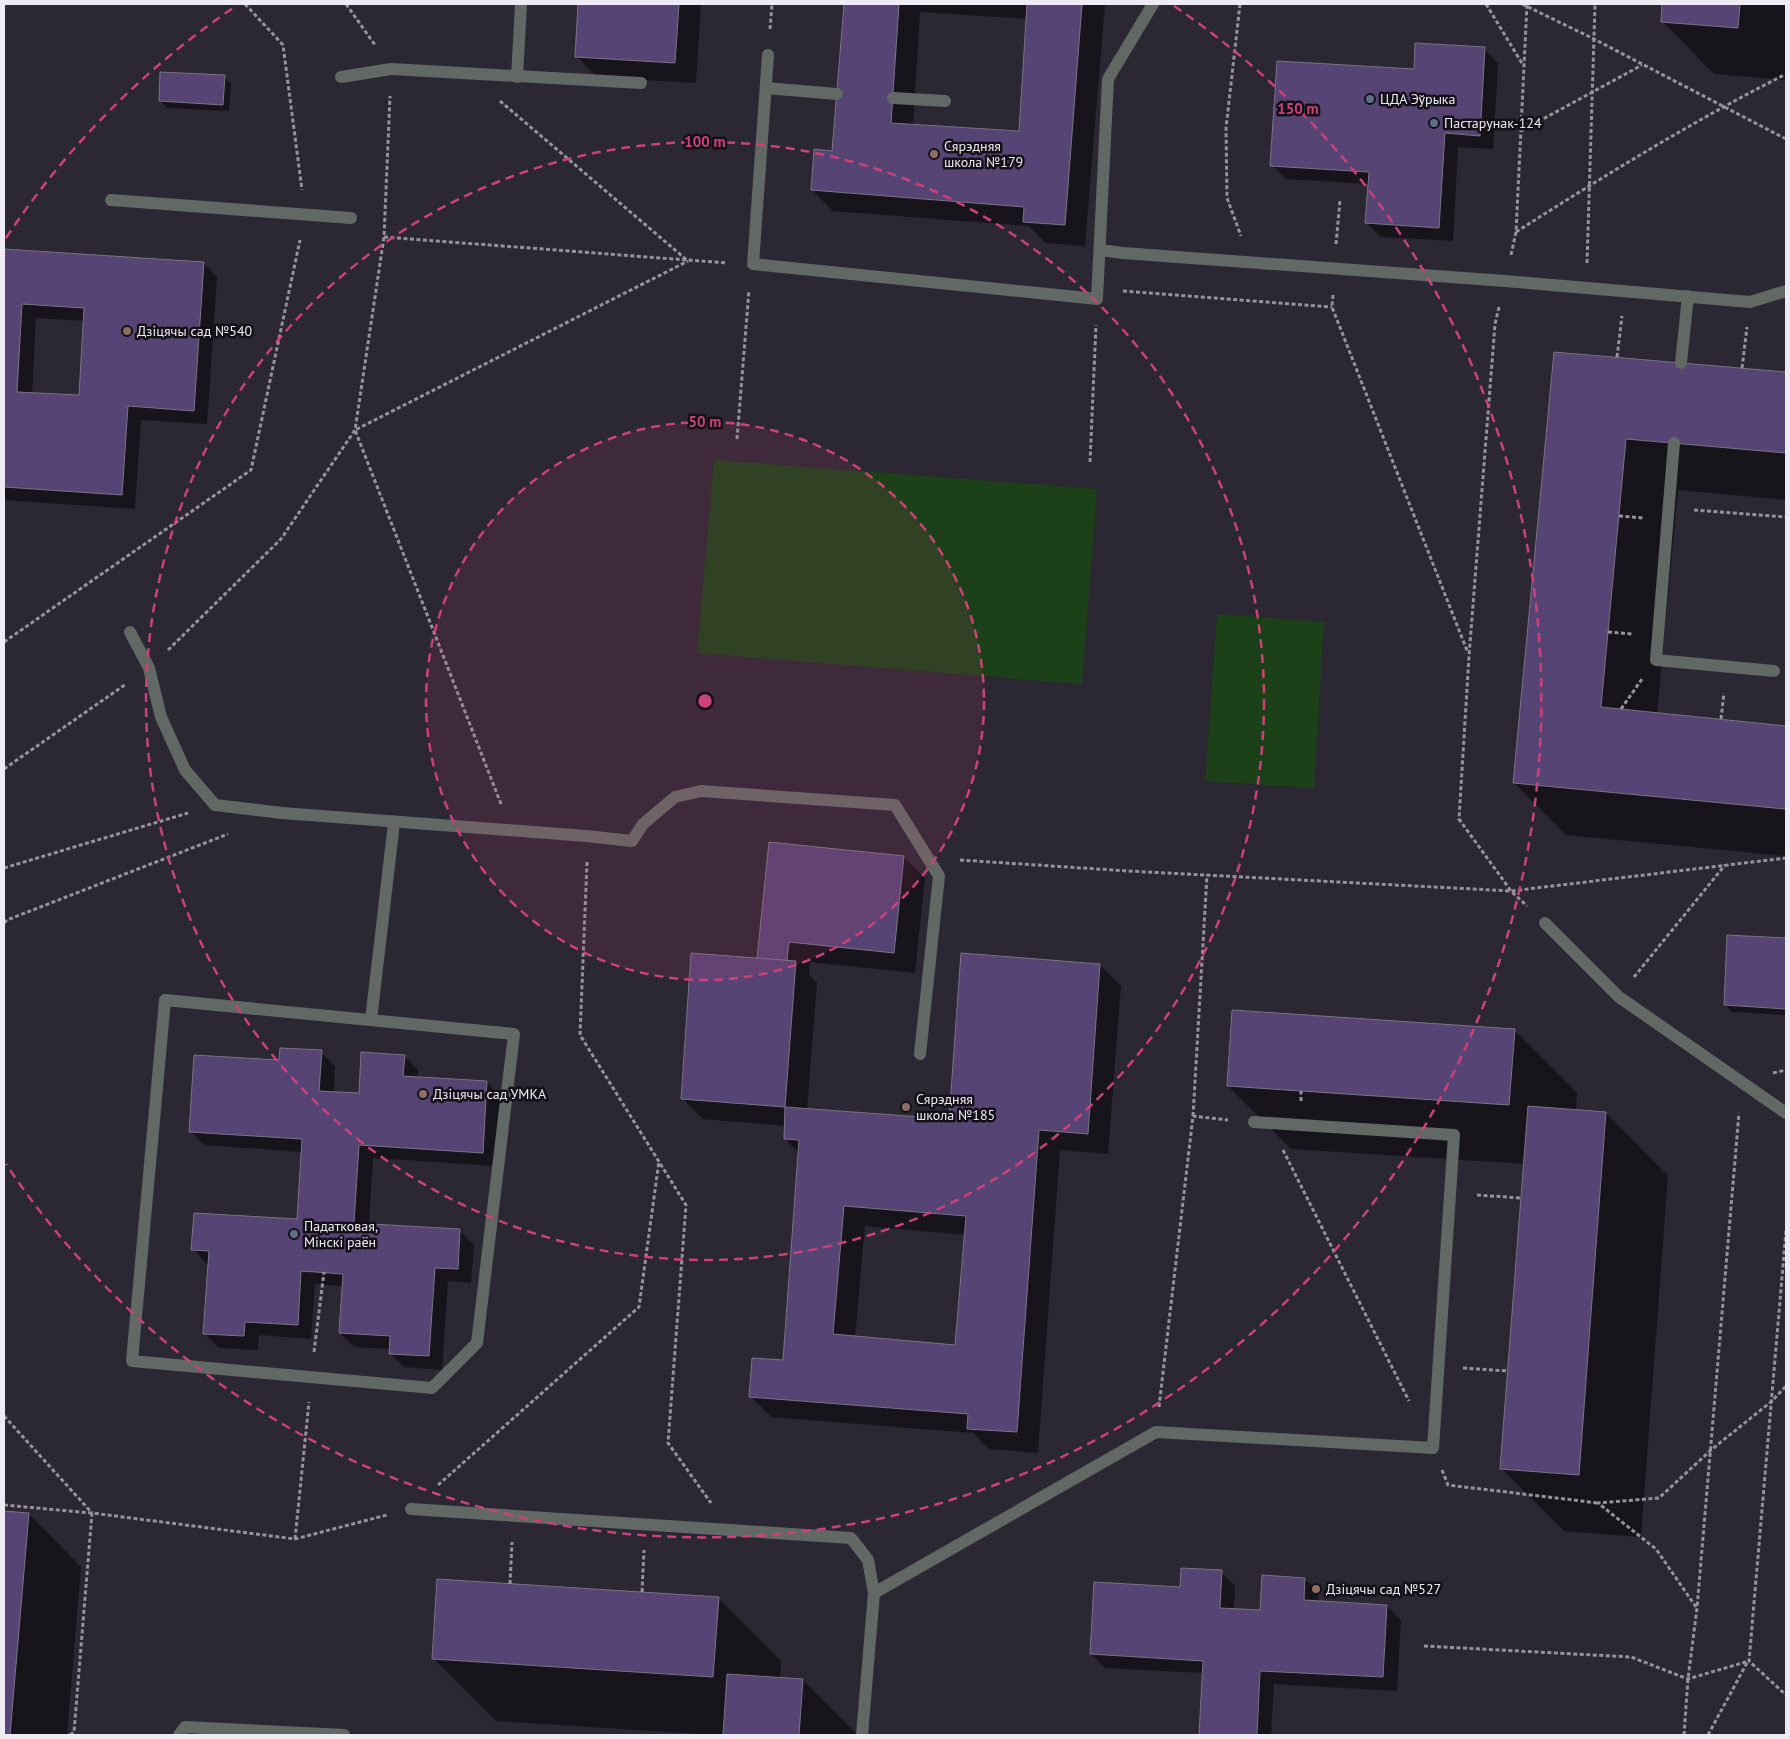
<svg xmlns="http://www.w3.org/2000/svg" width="1790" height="1739" font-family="'PT Sans',sans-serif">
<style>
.green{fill:#1c4119}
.shadow{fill:#0007;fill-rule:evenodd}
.building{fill:#564474;stroke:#797583;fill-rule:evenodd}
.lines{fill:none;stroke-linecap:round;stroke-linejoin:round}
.path{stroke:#95939c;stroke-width:3;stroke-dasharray:4 2.5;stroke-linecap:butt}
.service{stroke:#626864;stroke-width:12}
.ring{fill:none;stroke:#cb4279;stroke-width:2.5;stroke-dasharray:9 6}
.service-dot{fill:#5c6f8a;stroke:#131117;stroke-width:2}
.education-dot{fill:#8d6e63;stroke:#131117;stroke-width:2}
.labels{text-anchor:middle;stroke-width:5;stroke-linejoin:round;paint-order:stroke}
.poi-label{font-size:14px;fill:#edebf3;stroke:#131117;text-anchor:start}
.centre{fill:#cb4279;stroke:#131117;stroke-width:2.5}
.ring-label{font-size:15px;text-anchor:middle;font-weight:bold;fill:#cb4279;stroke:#131117;stroke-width:5;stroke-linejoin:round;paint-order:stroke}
</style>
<rect width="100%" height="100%" fill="#2b2733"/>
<!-- green -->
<g class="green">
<path d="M 714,460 L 1097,489 L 1082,684 L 697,653 Z"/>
<path d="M 1217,614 L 1324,622 L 1314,788 L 1205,781 Z"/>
</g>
<!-- shadow -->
<g class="shadow">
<path d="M 580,4 L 701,4 L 696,83 L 597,77 L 576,56 Z"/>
<path d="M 845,4 L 1105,4 L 1085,246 L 1045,243 L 1029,226 L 833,211 L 812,190 L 834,152 ZM 920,12 L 1028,19 L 1020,133 L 913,126 Z"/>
<path d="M 1663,4 L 1786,4 L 1786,80 L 1714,74 L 1662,21 Z"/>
<path d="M 1484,49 L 1498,63 L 1493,149 L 1458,147 L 1453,241 L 1381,237 L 1367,223 L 1369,184 L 1286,179 L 1272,165 L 1415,70 Z"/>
<path d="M 224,77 L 231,83 L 229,111 L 167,108 L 160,101 Z"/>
<path d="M 4,250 L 203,263 L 217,277 L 207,424 L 141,420 L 135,509 L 4,500 ZM 36,318 L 84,321 L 80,396 L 32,394 Z"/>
<path d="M 1555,353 L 1786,373 L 1786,500 L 1678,490 L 1657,714 L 1786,727 L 1786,856 L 1566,835 L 1514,783 Z"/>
<path d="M 904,857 L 925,878 L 915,973 L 810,962 L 809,975 L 817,983 L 807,1110 L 950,1121 L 1100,965 L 1121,986 L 1108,1154 L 1060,1150 L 1038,1453 L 989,1449 L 973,1433 L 771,1417 L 750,1396 L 784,1361 L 800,1154 L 785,1139 L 786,1126 L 703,1119 L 682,1098 L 758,960 ZM 865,1226 L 966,1235 L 956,1346 L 855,1337 Z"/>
<path d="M 1728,936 L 1786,940 L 1786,1015 L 1732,1012 L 1725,1005 Z"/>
<path d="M 1514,1030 L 1577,1093 L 1576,1111 L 1606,1113 L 1668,1176 L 1641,1537 L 1564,1531 L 1501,1468 L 1525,1164 L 1291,1149 L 1228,1086 Z"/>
<path d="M 321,1052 L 335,1066 L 334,1093 L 360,1095 L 404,1056 L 418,1070 L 418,1078 L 487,1083 L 501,1097 L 496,1166 L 373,1158 L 369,1225 L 460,1231 L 474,1245 L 471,1283 L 448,1281 L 442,1370 L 404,1367 L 390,1353 L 391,1349 L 354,1347 L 340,1333 L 344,1286 L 315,1284 L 311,1339 L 259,1335 L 258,1350 L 219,1348 L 204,1333 L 209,1264 L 207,1264 L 193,1249 L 298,1221 L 303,1152 L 204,1145 L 190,1131 L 280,1062 Z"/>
<path d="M 4,1512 L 29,1514 L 81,1567 L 67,1735 L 4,1735 Z"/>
<path d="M 1221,1572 L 1235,1586 L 1234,1610 L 1261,1611 L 1305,1579 L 1319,1593 L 1318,1602 L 1387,1606 L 1401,1620 L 1397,1691 L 1274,1684 L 1271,1735 L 1200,1735 L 1204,1673 L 1105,1668 L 1091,1654 L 1182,1588 Z"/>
<path d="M 718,1598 L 781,1661 L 780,1679 L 803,1680 L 858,1735 L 718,1735 L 496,1721 L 433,1658 Z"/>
<path d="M 1095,1734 L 1117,1735 L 1095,1735 Z"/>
</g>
<!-- building -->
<g class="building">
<path d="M 578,4 L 679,4 L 675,63 L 575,57 Z"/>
<path d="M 844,4 L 899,4 L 891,123 L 1019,131 L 1027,4 L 1082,4 L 1065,225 L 1023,222 L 1024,207 L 811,190 L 814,149 L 832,151 Z"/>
<path d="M 1662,4 L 1740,4 L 1738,28 L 1661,22 Z"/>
<path d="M 1415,43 L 1485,47 L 1480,136 L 1445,133 L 1439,228 L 1365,223 L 1369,172 L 1270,166 L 1277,61 L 1414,69 Z"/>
<path d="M 160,72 L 225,75 L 223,105 L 159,101 Z"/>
<path d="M 4,249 L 204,262 L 194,411 L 128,406 L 122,495 L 4,487 ZM 22,304 L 84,308 L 79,395 L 17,392 Z"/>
<path d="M 1554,352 L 1786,372 L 1786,453 L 1626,439 L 1601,707 L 1786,726 L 1786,792 L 1785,809 L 1513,783 Z"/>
<path d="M 769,842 L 904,856 L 894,953 L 789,942 L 787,961 L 757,958 Z"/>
<path d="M 1727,935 L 1786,938 L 1786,1009 L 1724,1005 Z"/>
<path d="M 691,953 L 796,961 L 785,1107 L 681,1099 Z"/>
<path d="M 961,953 L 1100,964 L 1088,1134 L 1039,1130 L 1017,1432 L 967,1429 L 968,1414 L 749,1397 L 752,1358 L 783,1360 L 799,1140 L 784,1139 L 785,1107 L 949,1119 ZM 844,1206 L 966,1216 L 955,1345 L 833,1334 Z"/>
<path d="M 1232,1010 L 1515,1029 L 1509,1105 L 1227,1086 Z"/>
<path d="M 280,1048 L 322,1050 L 319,1091 L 359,1093 L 361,1052 L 405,1055 L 403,1076 L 487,1081 L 483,1153 L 359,1145 L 354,1223 L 460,1229 L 458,1269 L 435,1268 L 429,1356 L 389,1354 L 390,1336 L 339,1333 L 343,1274 L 301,1271 L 298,1325 L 245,1322 L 244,1336 L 203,1334 L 209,1251 L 191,1250 L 194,1213 L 297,1219 L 302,1139 L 189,1132 L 194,1055 L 279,1060 Z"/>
<path d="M 1528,1106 L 1606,1112 L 1579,1475 L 1500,1469 Z"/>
<path d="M 4,1511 L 29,1513 L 10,1735 L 4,1735 Z"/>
<path d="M 1181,1568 L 1222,1570 L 1220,1608 L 1260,1610 L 1262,1575 L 1305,1578 L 1304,1600 L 1387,1605 L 1383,1677 L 1260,1671 L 1257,1735 L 1199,1735 L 1203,1661 L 1090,1654 L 1094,1582 L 1180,1587 Z"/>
<path d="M 437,1579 L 719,1597 L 713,1677 L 432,1659 Z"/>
<path d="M 727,1674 L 803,1679 L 799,1735 L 723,1735 Z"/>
</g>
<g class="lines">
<!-- path -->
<g class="path">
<path d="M 245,4 L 283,45 L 302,190"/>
<path d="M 346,4 L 375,45"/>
<path d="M 1240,4 L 1226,128 L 1227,198 L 1241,236"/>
<path d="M 1486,4 L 1523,65"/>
<path d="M 1522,4 L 1594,39 L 1786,139"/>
<path d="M 770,29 L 772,4"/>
<path d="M 500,101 L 688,261"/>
<path d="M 1521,131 L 1642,65"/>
<path d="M 1516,232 C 1604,176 1693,121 1786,74"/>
<path d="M 384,237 L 727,263"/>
<path d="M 1336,244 L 1340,200"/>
<path d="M 1511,255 L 1516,232 L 1527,4"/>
<path d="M 1587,263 L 1595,4"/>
<path d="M 1123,291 L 1332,307"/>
<path d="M 1333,295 L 1332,307 L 1468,653"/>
<path d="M 1499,307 L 1495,324 L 1469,656 L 1459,819 L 1511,891 L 1527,906"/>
<path d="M 1617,357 L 1622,316"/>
<path d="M 1742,368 L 1747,327"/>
<path d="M 737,439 L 749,290"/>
<path d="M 1090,462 L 1096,325"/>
<path d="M 1694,510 L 1786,517"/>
<path d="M 1619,516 L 1643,518"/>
<path d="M 1608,632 L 1632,634"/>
<path d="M 4,642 L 251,470 L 300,240"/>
<path d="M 168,650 L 281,539 L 355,430 L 384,237 L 390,96"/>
<path d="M 1621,709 L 1642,679"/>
<path d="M 1721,719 L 1724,693"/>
<path d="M 4,769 L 126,684"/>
<path d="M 501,804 L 355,430 L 688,261"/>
<path d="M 960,860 L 1128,871 L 1511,891 L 1786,858"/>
<path d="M 587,862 L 580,1035 L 686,1205 L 668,1443 L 711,1503"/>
<path d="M 4,868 L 188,813"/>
<path d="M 4,923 L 7,920 L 228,834"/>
<path d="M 1634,977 L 1725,865"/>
<path d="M 1773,1073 L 1786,1070"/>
<path d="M 1301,1101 L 1301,1091"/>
<path d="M 1193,1116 L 1207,875"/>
<path d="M 1283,1150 L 1409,1401"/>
<path d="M 1477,1195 L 1521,1198"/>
<path d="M 1786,1231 L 1749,1661 L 1786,1695"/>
<path d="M 314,1352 L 324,1272"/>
<path d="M 1463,1368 L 1508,1371"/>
<path d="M 1159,1407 L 1193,1116 L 1228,1120"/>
<path d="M 4,1416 L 92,1513"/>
<path d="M 1442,1470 L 1448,1485 L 1598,1503"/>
<path d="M 438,1485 L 639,1307 L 659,1161"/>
<path d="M 4,1505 L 91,1513"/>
<path d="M 295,1539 L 309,1402"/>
<path d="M 510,1584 L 512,1542"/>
<path d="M 642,1592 L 644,1550"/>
<path d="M 1696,1607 L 1656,1549 L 1598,1503 L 1659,1498 L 1711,1450 L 1772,1401 L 1786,1386"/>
<path d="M 1424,1646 L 1631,1657 L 1688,1679 L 1749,1661"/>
<path d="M 70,1735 L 74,1732 L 92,1513 L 295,1539 L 387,1515"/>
<path d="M 1684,1735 L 1688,1679 L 1697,1608 L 1739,1113"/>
<path d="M 1708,1735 L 1748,1661"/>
</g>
<!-- service -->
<g class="service">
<path d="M 768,55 L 753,264 L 1097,299 L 1108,79 L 1153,4"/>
<path d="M 341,77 L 391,69 L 641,83"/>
<path d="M 517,77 L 521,4"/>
<path d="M 766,88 L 837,94"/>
<path d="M 893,98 L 945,101"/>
<path d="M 111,200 L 351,218"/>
<path d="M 1100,250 L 1123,253 L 1505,281 L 1750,302 L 1786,291"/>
<path d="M 1681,363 L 1688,296"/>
<path d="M 1674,443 L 1656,660 L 1774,671"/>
<path d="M 130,632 L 149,668 L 161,717 L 185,770 L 215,805 L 282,813 L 586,836 L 632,841 L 643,824 L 675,797 L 701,791 L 895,805 L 939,876 L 920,1054"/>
<path d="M 1545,923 L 1619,997 L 1786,1113"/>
<path d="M 165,1000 L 514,1034 L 477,1343 L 432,1388 L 132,1361 Z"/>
<path d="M 371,1020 L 394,823"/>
<path d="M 411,1509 L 851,1538 L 868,1560 L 874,1593 L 862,1735"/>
<path d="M 874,1593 L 1156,1432 L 1433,1448 L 1454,1135 L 1254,1122"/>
<path d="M 179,1735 L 185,1727 L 344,1735"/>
</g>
</g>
<!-- distance rings -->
<circle cx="705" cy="701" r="279" fill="#cb4279" fill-opacity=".12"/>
<g class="ring">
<circle cx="705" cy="701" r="279"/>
<circle cx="705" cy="701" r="559"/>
<path d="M6 238A838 838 0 0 1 236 6M1174 6A838 838 0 1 1 6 1164"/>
</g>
<!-- markers -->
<g class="service-dot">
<circle cx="1370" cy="99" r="5"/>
<circle cx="1434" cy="123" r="5"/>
<circle cx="294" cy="1234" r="5"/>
</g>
<g class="education-dot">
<circle cx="934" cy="154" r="5"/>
<circle cx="127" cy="331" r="5"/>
<circle cx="423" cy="1094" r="5"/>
<circle cx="906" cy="1107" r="5"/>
<circle cx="1316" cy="1589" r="5"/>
</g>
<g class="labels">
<!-- poi labels -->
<g class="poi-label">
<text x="1380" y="104">ЦДА Эўрыка</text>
<text x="1444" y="128">Пастарунак-124</text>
<text x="944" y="151">Сярэдняя<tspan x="944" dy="16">школа №179</tspan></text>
<text x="137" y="336">Дзіцячы сад №540</text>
<text x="433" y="1099">Дзіцячы сад УМКА</text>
<text x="916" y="1104">Сярэдняя<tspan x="916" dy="16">школа №185</tspan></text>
<text x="304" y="1231">Падатковая,<tspan x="304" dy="16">Мінскі раён</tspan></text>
<text x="1326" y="1594">Дзіцячы сад №527</text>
</g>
</g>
<circle cx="705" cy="701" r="8" class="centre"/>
<g class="ring-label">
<text x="1298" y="114">150 m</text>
<text x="705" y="147">100 m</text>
<text x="705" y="427">50 m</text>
</g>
<!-- border -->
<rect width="1790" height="1739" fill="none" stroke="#edebf3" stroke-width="10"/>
</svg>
